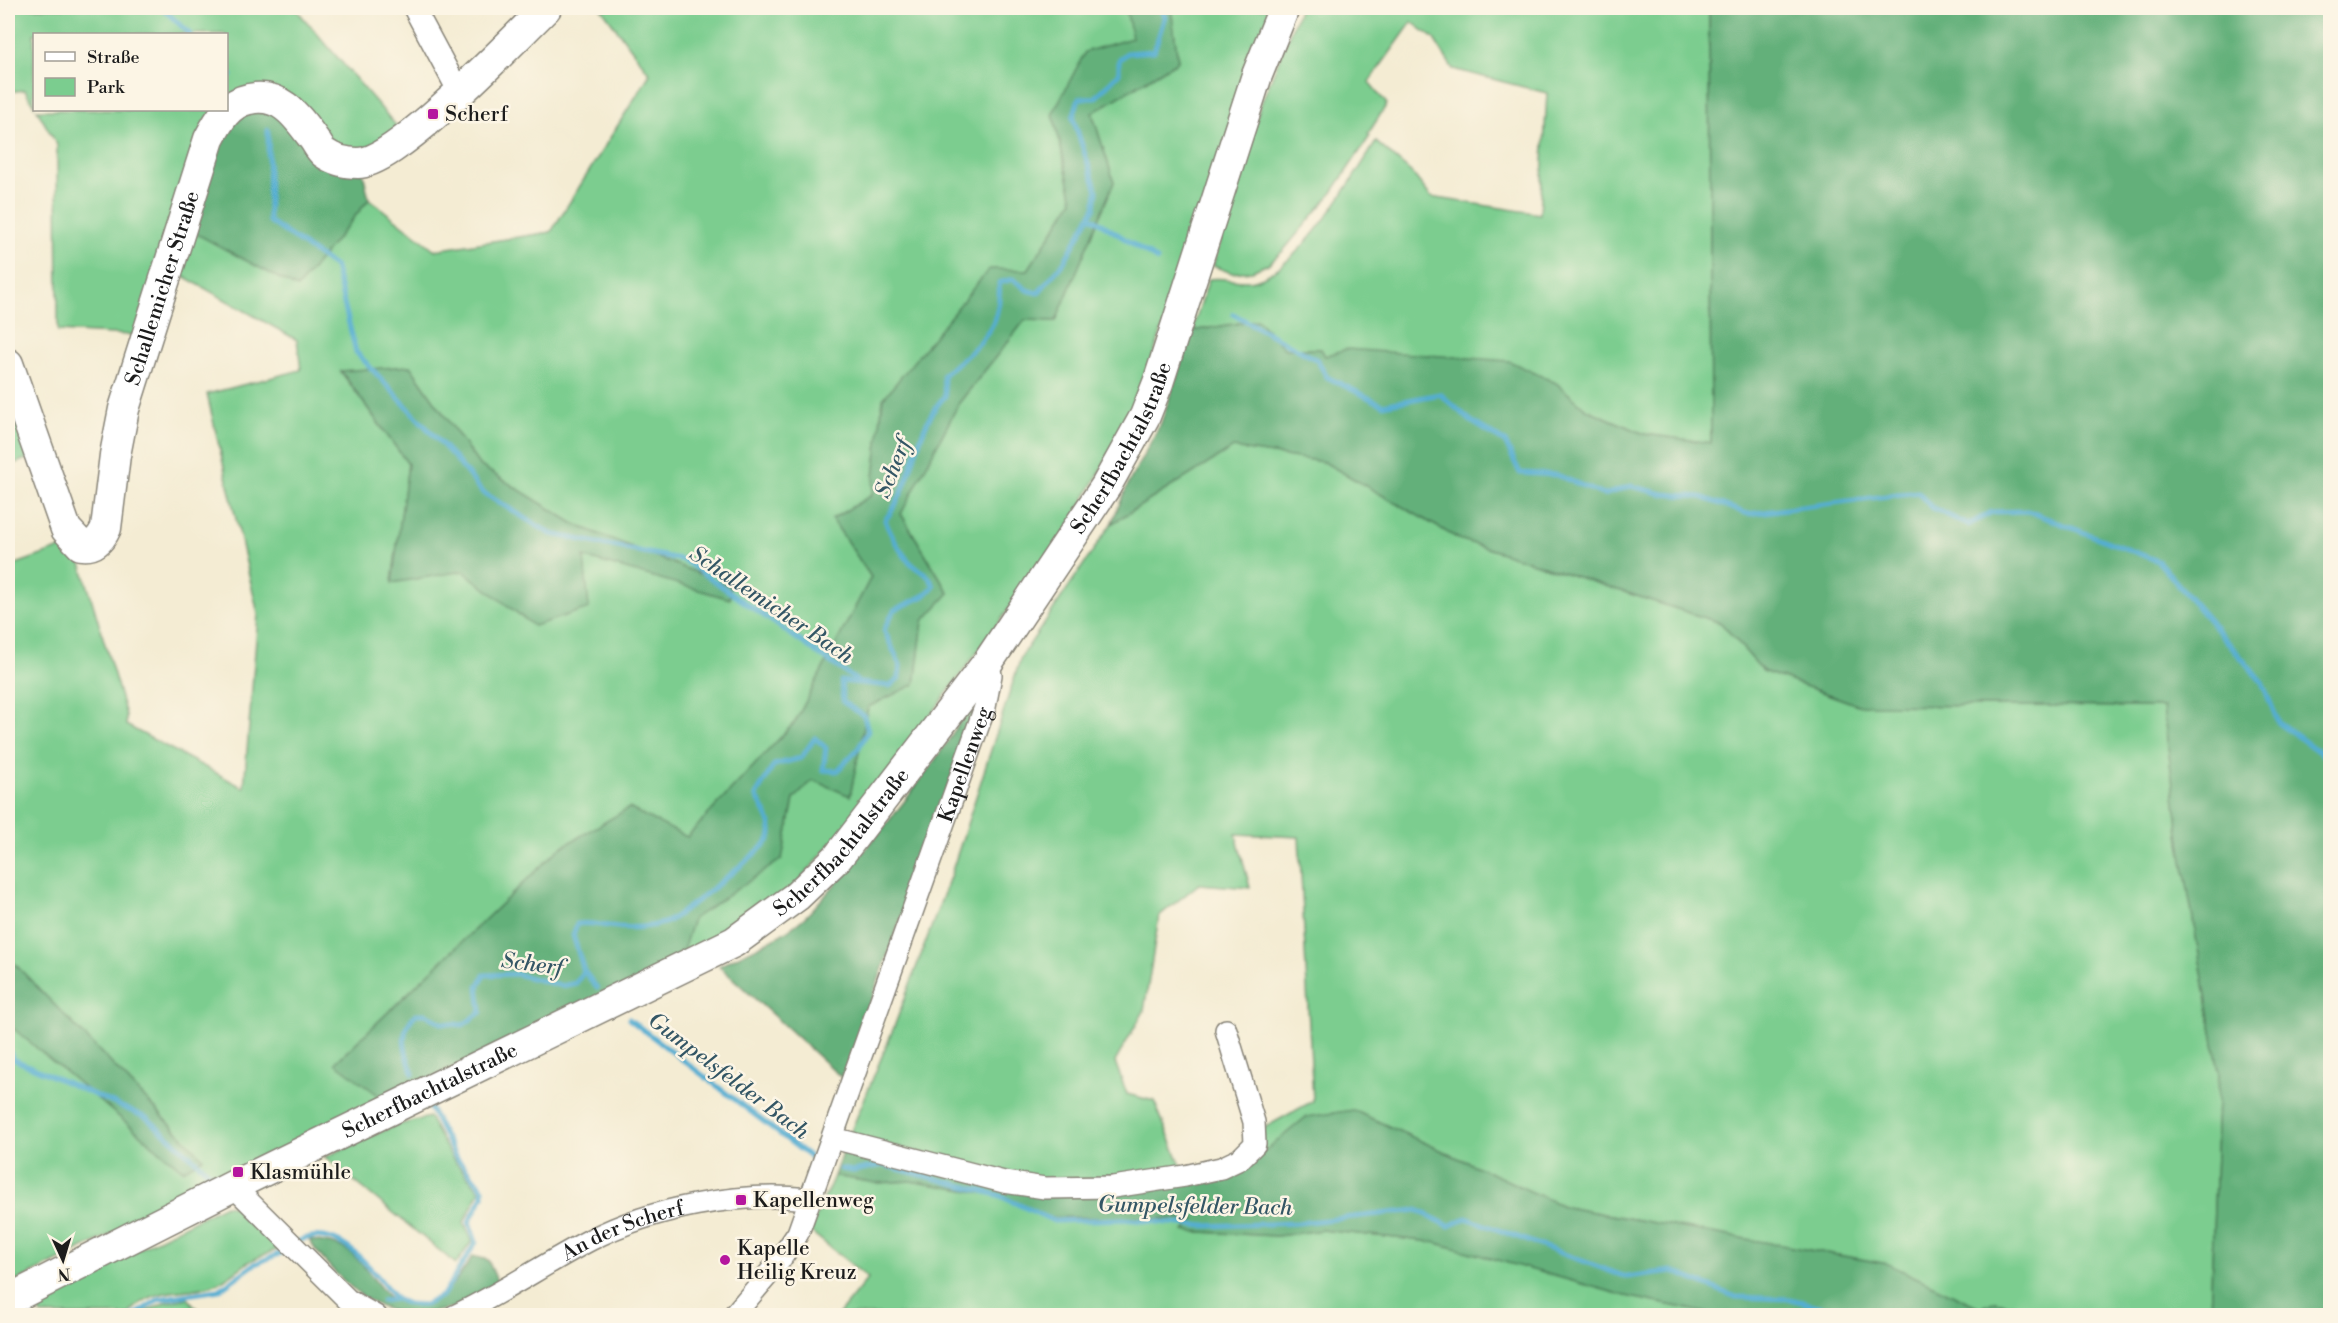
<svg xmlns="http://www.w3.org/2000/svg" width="2338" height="1323" font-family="'Libre Bodoni',serif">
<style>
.green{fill:#7bcd8f;stroke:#4c7456;stroke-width:1.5;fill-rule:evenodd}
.forest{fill:#64b07a;stroke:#40664b;stroke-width:1.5}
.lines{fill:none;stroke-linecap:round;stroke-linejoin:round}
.stream{stroke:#55aed2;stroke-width:5}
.street-casing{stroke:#888478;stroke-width:24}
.secondary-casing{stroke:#888478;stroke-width:33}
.street{stroke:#fff;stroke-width:21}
.secondary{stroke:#fff;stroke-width:30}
.poi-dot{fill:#b5179e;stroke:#fcf5e5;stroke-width:2}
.labels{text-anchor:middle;stroke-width:5;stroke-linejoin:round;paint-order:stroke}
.poi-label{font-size:21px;fill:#1c1c1c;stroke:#fcf5e5;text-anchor:start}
.street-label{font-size:21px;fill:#1c1c1c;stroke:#fcf5e5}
.water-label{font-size:22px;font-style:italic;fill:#335665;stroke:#fcf5e5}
</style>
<rect width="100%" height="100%" fill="#fcf5e5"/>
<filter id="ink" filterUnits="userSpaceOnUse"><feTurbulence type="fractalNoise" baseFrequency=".0167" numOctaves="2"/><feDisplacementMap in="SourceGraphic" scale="12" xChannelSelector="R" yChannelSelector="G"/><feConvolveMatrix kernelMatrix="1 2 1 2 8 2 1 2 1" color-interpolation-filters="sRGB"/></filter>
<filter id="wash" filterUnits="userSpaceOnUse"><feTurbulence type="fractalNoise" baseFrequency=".008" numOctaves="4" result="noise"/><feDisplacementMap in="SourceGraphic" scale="24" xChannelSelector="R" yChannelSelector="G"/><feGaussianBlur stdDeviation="1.35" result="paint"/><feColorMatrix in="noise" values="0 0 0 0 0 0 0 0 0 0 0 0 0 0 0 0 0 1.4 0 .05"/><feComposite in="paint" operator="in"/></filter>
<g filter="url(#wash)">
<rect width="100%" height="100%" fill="#f4ecd3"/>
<!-- green -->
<g class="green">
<path d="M 8,8 L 295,8 L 406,137 L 361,163 L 297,288 L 369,199 L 435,250 L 551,232 L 650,74 L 601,8 L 1126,8 L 1133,38 L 1085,53 L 1053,113 L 1073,200 L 1028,270 L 883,399 L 872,495 L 832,519 L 871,577 L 795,722 L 687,838 L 629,808 L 560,848 L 336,1062 L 385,1100 L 8,1285 L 8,1024 L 183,1170 L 203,1158 L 8,957 L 8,567 L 75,543 L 126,715 L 126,725 L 244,788 L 258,614 L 207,394 L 301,370 L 297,340 L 167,267 L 148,336 L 58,331 L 57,145 L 37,110 L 226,110 L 226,34 L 34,34 L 34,106 L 25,90 L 8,92 ZM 410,366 L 479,465 L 576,525 L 730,586 L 730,598 L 584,557 L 534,626 L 463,571 L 392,582 L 408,464 L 341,372 Z"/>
<path d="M 1171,8 L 1272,8 L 1136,406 L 1069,527 L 870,798 L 791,891 L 679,963 L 692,919 L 781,859 L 794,799 L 813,779 L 850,796 L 868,707 L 915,684 L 923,621 L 949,593 L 901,514 L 959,403 L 1025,320 L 1056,321 L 1114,182 L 1092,113 L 1178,61 Z"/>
<path d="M 1300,8 L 1709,8 L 1711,443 L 1645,434 L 1586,409 L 1556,383 L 1325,356 L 1321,349 L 1285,349 L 1257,320 L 1192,331 L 1209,279 C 1224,276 1240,284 1255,280 C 1301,267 1351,181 1376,142 L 1412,173 L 1431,197 L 1540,214 L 1547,93 L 1453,69 L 1434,39 L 1412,22 L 1369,82 L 1387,104 L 1368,134 L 1370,136 L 1331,194 L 1283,251 L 1268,264 L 1252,271 L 1232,273 L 1213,266 L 1260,106 Z"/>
<path d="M 8,365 L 39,454 L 8,466 Z"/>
<path d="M 1233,448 L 1324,462 L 1459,539 L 1721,623 L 1763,671 L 1858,705 L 2163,707 L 2181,849 L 2219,1072 L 2210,1315 L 2059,1315 L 1996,1301 L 1981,1308 L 1888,1264 L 1565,1207 L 1353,1110 L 1253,1161 L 1258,1131 L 1313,1101 L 1299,837 L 1236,834 L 1250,888 L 1199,884 L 1159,916 L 1144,1011 L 1115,1062 L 1127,1094 L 1154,1101 L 1184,1172 L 1048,1182 L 849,1136 L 894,1027 L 951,874 L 1021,657 L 1111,524 Z"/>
<path d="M 429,1117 L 452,1158 L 480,1191 L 464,1222 L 472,1241 L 456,1264 L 325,1157 L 394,1126 Z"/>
<path d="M 834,1176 L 876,1183 L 910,1181 L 1002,1196 L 1044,1217 L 1196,1219 L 1185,1231 L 1277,1236 L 1322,1230 L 1433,1242 L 1626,1296 L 1717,1315 L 838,1315 L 868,1278 L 810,1231 Z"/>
<path d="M 225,1205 L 240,1207 L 283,1247 C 272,1252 259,1256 249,1262 C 237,1269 226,1281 213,1285 C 181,1296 154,1284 128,1315 L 41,1315 L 33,1303 Z"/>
<path d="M 188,1298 L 202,1315 L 139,1315 L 166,1302 Z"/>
</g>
<!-- forest -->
<g class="forest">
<path d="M 1126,8 L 1171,8 L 1178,61 L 1092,113 L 1114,182 L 1056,321 L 1025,320 L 959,403 L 901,514 L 949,593 L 923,621 L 915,684 L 868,707 L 850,796 L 813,780 L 794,799 L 782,859 L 693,919 L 679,963 L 385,1100 L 335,1063 L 560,848 L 629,808 L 687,837 L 795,722 L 871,577 L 832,519 L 872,495 L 883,399 L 989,269 L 1028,270 L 1073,200 L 1053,113 L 1085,52 L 1132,38 Z"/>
<path d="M 1709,8 L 2330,8 L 2330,1315 L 2210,1315 L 2219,1072 L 2181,849 L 2163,707 L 1858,705 L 1763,671 L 1721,623 L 1459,539 L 1324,462 L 1233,448 L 1111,524 L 1129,482 L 1161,423 L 1192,331 L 1258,320 L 1285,349 L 1321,349 L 1325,356 L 1346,349 L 1509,361 L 1556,383 L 1586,409 L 1644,434 L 1711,443 Z"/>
<path d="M 280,101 L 361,163 L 369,199 L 297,288 L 180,225 L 218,121 Z"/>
<path d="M 410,366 L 479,465 L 576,525 L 730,586 L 730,599 L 584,557 L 589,608 L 534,626 L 463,571 L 392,583 L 408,464 L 341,371 Z"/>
<path d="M 975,702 L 976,709 L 843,1079 L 719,966 C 748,950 788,936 810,912 C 856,862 906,803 944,747 C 954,732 962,715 975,702 Z"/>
<path d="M 8,957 L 203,1158 L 183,1170 L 8,1024 Z"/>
<path d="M 1353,1110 L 1565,1207 L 1888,1264 L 1981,1308 L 1995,1301 L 2059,1315 L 1717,1315 L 1626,1296 L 1433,1242 L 1322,1230 L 1277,1236 L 1184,1231 L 1195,1219 L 1044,1217 L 1002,1196 L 910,1181 L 876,1183 L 834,1176 L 843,1150 L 1045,1192 L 1253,1161 L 1306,1117 Z"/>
<path d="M 309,1240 C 324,1242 340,1243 352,1254 C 366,1266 375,1283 388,1296 C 428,1323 454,1286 473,1256 L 488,1260 L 498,1283 C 487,1290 475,1298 462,1304 C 441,1313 407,1317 384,1308 C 359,1299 323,1263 309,1240 Z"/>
</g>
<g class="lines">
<!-- stream -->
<g class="stream">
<path d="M 162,8 L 190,34"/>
<path d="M 226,70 L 231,75"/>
<path d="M 268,130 L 269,221 L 335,267 L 356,352 L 453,456 L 482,492 L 551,534 L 684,560 L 856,680"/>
<path d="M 1090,216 L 1157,260"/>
<path d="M 1233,314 L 1317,360 L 1327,377 L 1383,405 L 1440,394 L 1471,421 L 1505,442 L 1520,473 L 1557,475 L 1604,495 L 1631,486 L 1663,494 L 1701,497 L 1748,514 L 1918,492 L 1931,507 L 1968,525 L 1992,512 L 2028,511 L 2158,561 L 2262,682 L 2278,722 L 2330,760"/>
<path d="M 584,971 L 597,988"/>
<path d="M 629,1019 L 810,1157"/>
<path d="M 8,1048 L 13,1059 L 147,1118 L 213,1176"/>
<path d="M 413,1074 C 405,1052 397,1032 416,1014 L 426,1014 L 441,1023 L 463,1025 L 481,1012 L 478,987 L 484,975 L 516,974 L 562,986 L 576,983 L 584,971 L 573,935 L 577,924 C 590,922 597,925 609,926 C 627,929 646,928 664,923 C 677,919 767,846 770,838 C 775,824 762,808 756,795 L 774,765 L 801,758 L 815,738 L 826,748 L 823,770 L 837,771 L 858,749 L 868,731 L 864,716 L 843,702 L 841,681 L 890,686 L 899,678 L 900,665 L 884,630 L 894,610 L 924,596 L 934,586 C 926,570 926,576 914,566 C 902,556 890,534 885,520 C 915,484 913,429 945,396 L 943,375 C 976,347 1003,331 999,283 L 1013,279 L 1027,290 L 1038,293 L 1064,262 L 1095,207 L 1097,191 L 1073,118 L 1079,98 L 1095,98 L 1119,73 L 1119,60 L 1127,53 L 1154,51 L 1165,16 L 1159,8"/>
<path d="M 841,1169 L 853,1171 L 883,1165 L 998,1195 L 1054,1221 L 1123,1219 L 1204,1226 L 1298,1223 L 1417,1210 L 1449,1226 L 1466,1218 L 1626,1277 L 1672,1271 L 1736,1297 L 1790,1299 L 1858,1316"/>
<path d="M 299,1241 C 340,1221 374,1273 396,1299 L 408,1304 L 425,1305 L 443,1295 L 476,1242 L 469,1222 L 483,1196 L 483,1189 L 455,1156 L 427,1102"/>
<path d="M 382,1301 L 396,1299"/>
<path d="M 133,1316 L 159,1299 L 219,1290 L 255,1264 L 286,1251"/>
</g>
</g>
</g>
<g filter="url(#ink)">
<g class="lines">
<!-- street casing -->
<g class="street-casing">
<g id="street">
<path d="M 414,8 L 459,92"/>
<path d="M 833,1138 L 1004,1182 L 1045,1188 L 1113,1187 L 1185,1176 L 1221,1168 L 1240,1159 L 1255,1144 L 1254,1122 L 1226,1030"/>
<path d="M 233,1186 L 348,1300 L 376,1316"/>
<path id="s1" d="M 454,1316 C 501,1294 544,1264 590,1240 C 652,1208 740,1191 809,1199"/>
<path id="s2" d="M 733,1316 L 778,1263 L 798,1233 L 985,707 L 991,675 L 988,662"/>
</g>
</g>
<!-- secondary casing -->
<g class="secondary-casing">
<g id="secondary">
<path id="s3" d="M 8,364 L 66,529 L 81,545 C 95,547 101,539 106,528 L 115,455 L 124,409 L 209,139 C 218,122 228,103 249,99 C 280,92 296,115 313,138 C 317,143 319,149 324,153 C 334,160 346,163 358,163 C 397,163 515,38 546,8"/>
<path id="s4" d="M 8,1300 L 233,1186 L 734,942 L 797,896 L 838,857 L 988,662 L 1106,486 L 1145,416 L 1158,383 L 1257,75 L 1284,8"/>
</g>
</g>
<!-- street -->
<use href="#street" class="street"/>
<!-- secondary -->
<use href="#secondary" class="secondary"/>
</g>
</g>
<!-- markers -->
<g class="poi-dot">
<rect x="427" y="108" width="12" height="12" rx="3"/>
<rect x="232" y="1166" width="12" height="12" rx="3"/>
<rect x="735" y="1194" width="12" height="12" rx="3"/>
<circle cx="725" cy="1260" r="6"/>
</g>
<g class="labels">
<!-- poi labels -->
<g class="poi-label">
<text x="445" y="121">Scherf</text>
<text x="250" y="1179">Klasmühle</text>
<text x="753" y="1207">Kapellenweg</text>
<text x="737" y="1255">Kapelle<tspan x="737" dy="24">Heilig Kreuz</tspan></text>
</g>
<!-- street labels -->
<g class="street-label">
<text dy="7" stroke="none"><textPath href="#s3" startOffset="477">Schallemicher Straße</textPath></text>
<text dy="7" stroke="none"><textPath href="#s4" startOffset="1443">Scherfbachtalstraße</textPath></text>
<text dy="7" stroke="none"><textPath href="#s2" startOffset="603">Kapellenweg</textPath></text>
<text dy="7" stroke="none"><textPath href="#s4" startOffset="957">Scherfbachtalstraße</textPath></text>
<text dy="7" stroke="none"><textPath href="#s4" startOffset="471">Scherfbachtalstraße</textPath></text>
<text dy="7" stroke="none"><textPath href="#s1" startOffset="190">An der Scherf</textPath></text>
</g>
<!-- water labels -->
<g class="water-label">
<text transform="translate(892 468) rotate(-68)" y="8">Scherf</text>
<text transform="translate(772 604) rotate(34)" y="8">Schallemicher Bach</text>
<text transform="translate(532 963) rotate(7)" y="8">Scherf</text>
<text transform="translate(729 1075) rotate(37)" y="8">Gumpelsfelder Bach</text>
<text transform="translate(1195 1205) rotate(1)" y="8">Gumpelsfelder Bach</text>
</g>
</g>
<!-- margin -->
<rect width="2338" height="1323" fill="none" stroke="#fcf5e5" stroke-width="30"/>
<!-- legend -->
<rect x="33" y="33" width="195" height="78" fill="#fcf5e5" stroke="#a29e95" stroke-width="1.5"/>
<rect x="45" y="52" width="30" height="9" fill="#ffffff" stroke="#a29e95" stroke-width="1.5"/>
<text x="87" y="63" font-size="18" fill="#1c1c1c">Straße</text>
<rect x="45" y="78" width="30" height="18" fill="#7bcd8f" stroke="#a29e95" stroke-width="1.5"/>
<text x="87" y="93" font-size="18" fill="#1c1c1c">Park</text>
<!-- north arrow -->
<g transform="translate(63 1260) rotate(176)" stroke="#fcf5e5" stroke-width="4.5" paint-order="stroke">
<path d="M0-4.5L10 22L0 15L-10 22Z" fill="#1c1c1c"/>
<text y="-9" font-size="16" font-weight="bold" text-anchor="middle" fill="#1c1c1c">N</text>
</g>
</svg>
